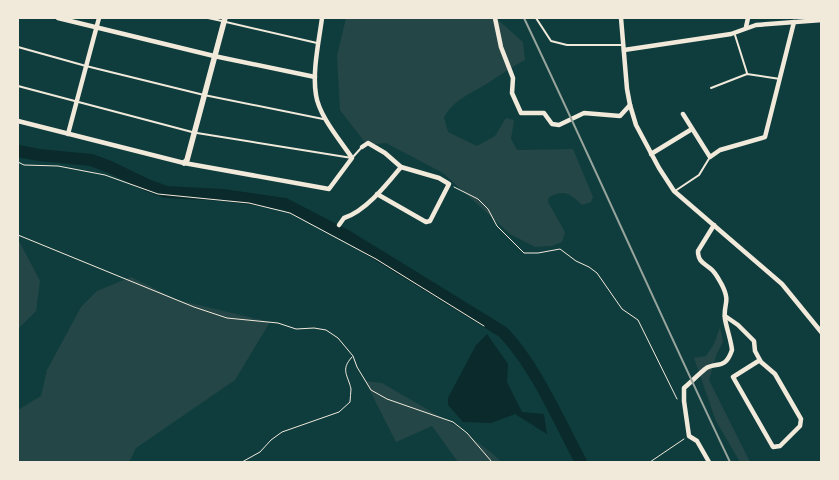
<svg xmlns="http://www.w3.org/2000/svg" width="839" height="480" font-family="Roboto,sans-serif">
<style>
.green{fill:#244646}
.water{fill:#0a2a2b}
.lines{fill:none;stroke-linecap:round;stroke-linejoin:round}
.river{stroke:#0a2a2b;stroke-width:12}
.path{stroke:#f1e9da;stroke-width:1}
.service{stroke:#f1e9da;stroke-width:2}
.minor{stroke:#f1e9da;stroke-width:4.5}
.tertiary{stroke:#f1e9da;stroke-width:5.5}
.rail{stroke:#97a49c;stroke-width:2}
</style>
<rect width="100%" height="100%" fill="#0f3d3e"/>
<!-- green -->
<g class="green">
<path d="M 346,18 L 496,18 L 523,42 L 525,60 C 512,67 500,75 488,83 C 470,94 455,99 444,117 L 448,132 L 477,146 L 495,136 L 506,118 L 514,120 L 511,139 L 517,150 L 573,149 L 593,197 L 591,202 L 582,205 C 570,194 565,189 549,197 L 548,202 L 565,232 L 562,242 L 552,246 L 535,247 L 510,234 L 443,173 L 386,143 L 367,145 L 340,110 L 337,56 Z"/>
<path d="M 18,239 L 40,281 L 36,311 L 18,329 Z"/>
<path d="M 131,277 L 178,300 L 270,322 L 235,380 L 136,448 L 129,462 L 18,462 L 18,410 L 41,396 L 47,370 L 81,307 L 97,291 Z"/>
<path d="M 720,327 L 723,342 L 717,353 L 709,380 L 750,462 L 740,462 L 716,421 L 694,358 L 706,356 L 714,344 Z"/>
<path d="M 365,381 L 382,383 L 456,426 L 493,454 L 501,462 L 458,462 L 432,426 L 396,442 Z"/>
</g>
<!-- water -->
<path class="water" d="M 487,334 L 508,364 L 507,382 L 522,412 L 544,414 L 547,434 L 515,414 L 491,423 L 463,422 L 448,405 L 448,398 L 476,345 Z"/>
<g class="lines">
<!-- river -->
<path class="river" d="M 18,151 L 39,155 L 91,160 L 110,167 L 147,185 L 166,192 L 223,195 L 285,204 L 347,236 L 503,332 C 535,365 559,421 581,462"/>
<!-- path -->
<g class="path">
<path d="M 18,162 L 24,165 L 58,166 L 105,175 L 158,194 L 249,203 L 290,213 L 376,259 L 484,326"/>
<path d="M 454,187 L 478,199 L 488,209 L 497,226 L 524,253 L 538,253 L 560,249 L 576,261 L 589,267 L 597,273 L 622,309 L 638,320 L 677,399"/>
<path d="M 18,235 L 194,307 L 227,318 L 278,323 L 296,329 L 314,328 L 326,330 L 338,338 L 353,356 L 357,367 L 371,390 L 387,399 L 453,422 L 467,433 L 492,462"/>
<path d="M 242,462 L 260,452 L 271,440 L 282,432 L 339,412 L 350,402 C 350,398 351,393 351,389 C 348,375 340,370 352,357"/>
<path d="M 650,462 L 684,439"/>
</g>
<!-- service -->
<g class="service">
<path d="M 208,18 L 222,21"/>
<path d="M 536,18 L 551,41 L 567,45 L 621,45"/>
<path d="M 226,22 L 317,43"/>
<path d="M 735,35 L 747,73"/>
<path d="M 18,47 L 86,66 L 204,95 L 323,119"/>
<path d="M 18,86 L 192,132"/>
<path d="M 711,88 L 747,74 L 780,79"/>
<path d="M 197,133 L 352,158 L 362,147"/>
<path d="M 675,191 L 699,175 L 710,157"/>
</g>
<!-- minor -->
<g class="minor">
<path d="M 58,18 L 214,56 L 315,77"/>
<path d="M 495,18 L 501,47 L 513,78 L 512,93 L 521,113 L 544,113 L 552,124 L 559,125 L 584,113 L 620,116 L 630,105"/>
<path d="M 621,18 L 627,89 L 630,105 L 636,125 L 659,168 L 674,191 L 782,284 L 822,333"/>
<path d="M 746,27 L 748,18"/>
<path d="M 624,50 L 731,34 L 756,25 L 822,20"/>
<path d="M 683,114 L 710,157 L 720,150 L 765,137 L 794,22"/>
<path d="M 18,121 L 184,163 L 329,189 L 352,158 C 340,140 319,116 316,95 C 312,72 319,41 322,18"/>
<path d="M 68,134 L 99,18"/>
<path d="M 362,147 L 368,143 L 385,153 L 401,167 L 439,178 L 449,184 L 430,221 L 426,222 L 377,194"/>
<path d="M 651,154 L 692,129"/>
<path d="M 339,225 L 344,218 C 366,211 387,184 401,167"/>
<path d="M 725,316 L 738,325 L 754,341 L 755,351 L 761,362 L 775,374 L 801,419 L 800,426 L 780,446 L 773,447 L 733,377 L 760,360"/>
<path d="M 709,462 L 697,441 L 689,436 L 684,401 L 684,388 C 691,382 698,375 705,369 C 716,361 725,371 732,350 C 731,340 727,330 725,319 C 723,303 731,303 722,285 C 719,280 716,273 711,269 C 704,263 698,262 698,251 L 714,225"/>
</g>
<!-- tertiary -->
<path class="tertiary" d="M 184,163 L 187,160 L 225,18"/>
<!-- rail -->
<path class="rail" d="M 524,18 C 594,165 660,315 730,462"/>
</g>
<!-- border -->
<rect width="839" height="480" fill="none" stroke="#f1e9da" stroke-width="38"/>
</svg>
